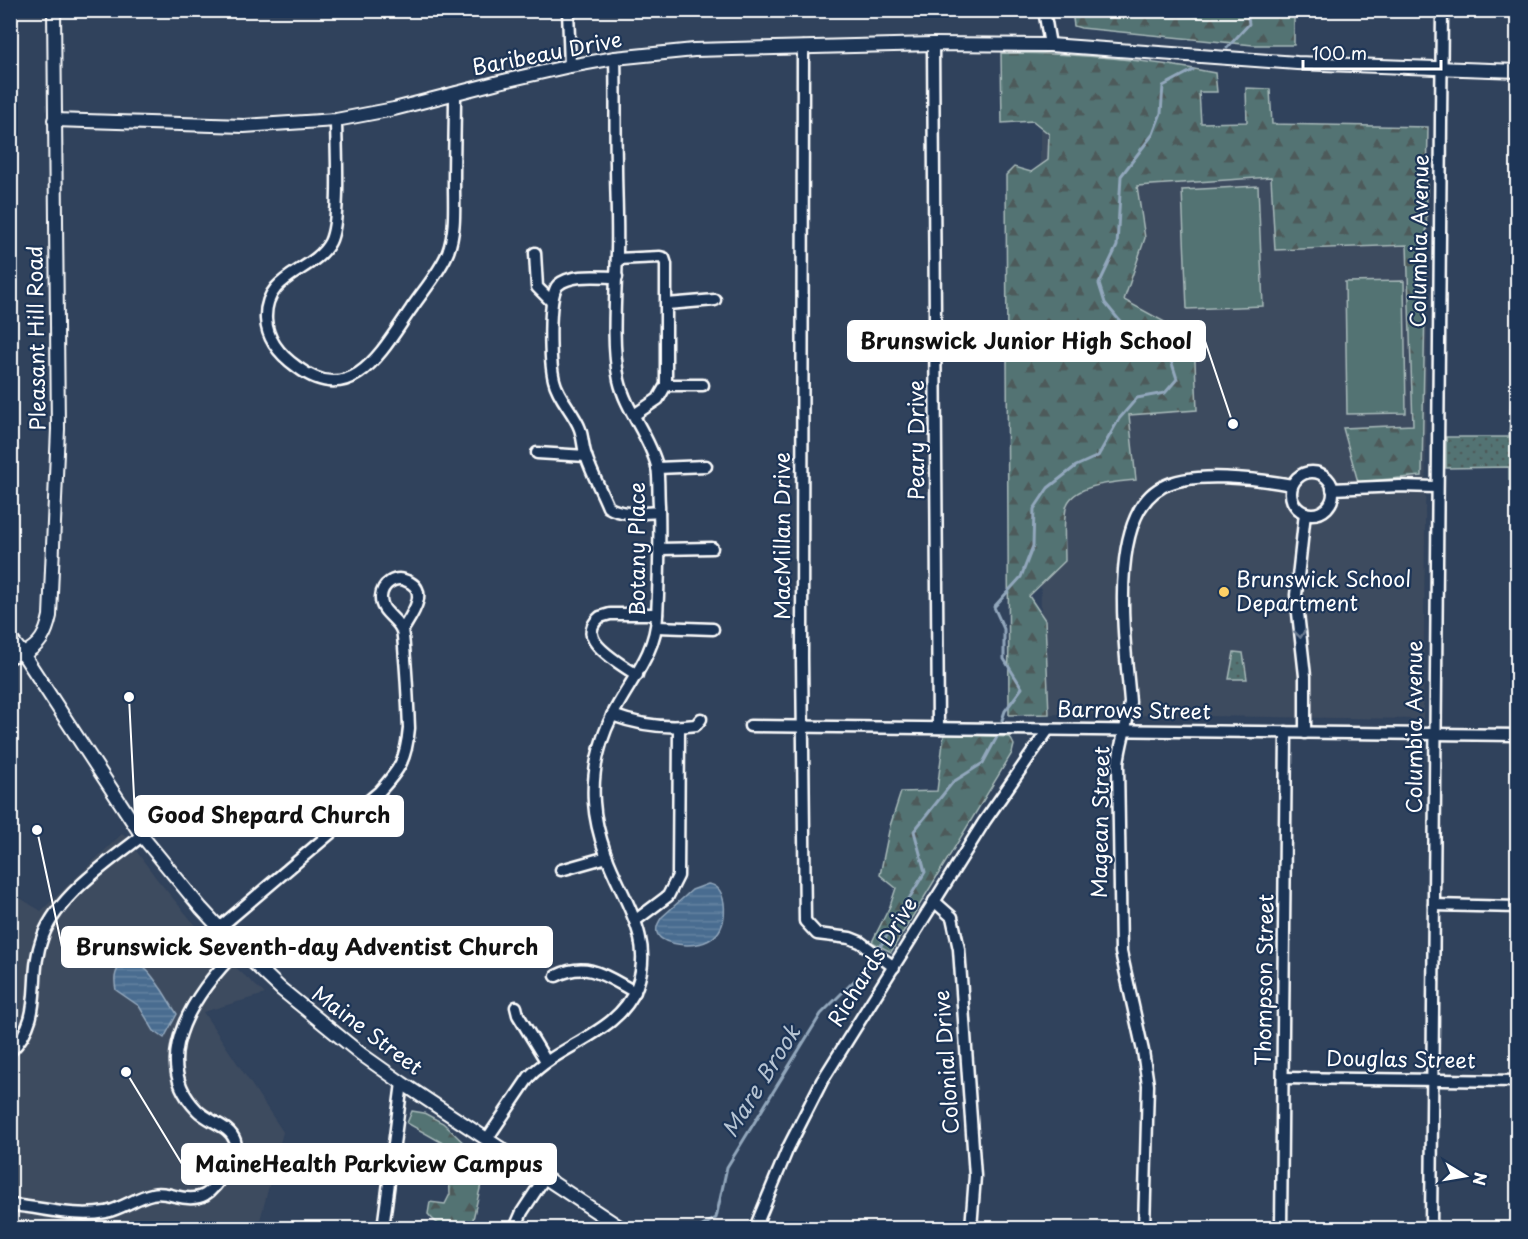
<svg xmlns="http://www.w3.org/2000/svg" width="1528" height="1239" font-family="'Playpen Sans',sans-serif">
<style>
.built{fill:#3e4b5f}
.grass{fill:url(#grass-dots);stroke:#a8b9b9;stroke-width:1.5}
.forest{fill:url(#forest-firs);stroke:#a8b9b9;stroke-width:1.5}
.pitch{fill:#527373;stroke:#a8b9b9;stroke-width:1.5}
.water{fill:url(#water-rules);stroke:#92a7bc;stroke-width:1.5}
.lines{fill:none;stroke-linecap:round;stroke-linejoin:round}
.stream{stroke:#92a7bc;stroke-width:3}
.minor-casing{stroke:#fff;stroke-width:15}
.tertiary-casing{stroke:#fff;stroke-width:16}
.minor{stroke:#1d3557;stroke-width:10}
.tertiary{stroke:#1d3557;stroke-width:12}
.oneway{stroke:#6c7c92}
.poi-dot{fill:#ffd166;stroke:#1d3557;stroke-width:2}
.labels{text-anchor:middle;stroke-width:4.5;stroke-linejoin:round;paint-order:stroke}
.street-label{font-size:21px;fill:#fff;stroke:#1d3557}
.poi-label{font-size:21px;fill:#fff;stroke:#1d3557;text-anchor:start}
.water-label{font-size:22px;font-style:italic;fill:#b6c4d3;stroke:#1d3557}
.leader{fill:none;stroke:#fff;stroke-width:2}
.callout-dot{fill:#fff;stroke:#1d3557;stroke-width:2}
.callout{fill:#fff;stroke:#fff;stroke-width:2}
.callout-label{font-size:22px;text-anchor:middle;font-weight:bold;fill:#111}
</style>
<defs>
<pattern id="grass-dots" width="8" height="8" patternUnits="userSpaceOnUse" patternTransform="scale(1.5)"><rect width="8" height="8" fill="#527373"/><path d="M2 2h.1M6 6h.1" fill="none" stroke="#4e5a5a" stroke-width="1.8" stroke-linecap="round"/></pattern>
<pattern id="forest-firs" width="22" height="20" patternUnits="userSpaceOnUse" patternTransform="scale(1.5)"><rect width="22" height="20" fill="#527373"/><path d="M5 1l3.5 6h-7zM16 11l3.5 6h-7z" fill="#4e5a5a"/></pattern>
<pattern id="water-rules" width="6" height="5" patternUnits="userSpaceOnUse" patternTransform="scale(1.5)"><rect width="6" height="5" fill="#496c90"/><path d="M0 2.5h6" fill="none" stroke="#6482a1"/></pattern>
</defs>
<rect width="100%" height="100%" fill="#30425c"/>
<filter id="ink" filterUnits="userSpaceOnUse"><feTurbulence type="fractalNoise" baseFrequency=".0167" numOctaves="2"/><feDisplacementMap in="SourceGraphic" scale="12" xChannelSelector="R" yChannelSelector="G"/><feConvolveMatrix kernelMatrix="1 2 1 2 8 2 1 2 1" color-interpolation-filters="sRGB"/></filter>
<g filter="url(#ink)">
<!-- built -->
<g class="built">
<path d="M 1040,129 L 1429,133 L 1423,719 L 1041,714 Z"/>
<path d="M 123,833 L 156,878 L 191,920 L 234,966 L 265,994 L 203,1012 L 283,1132 L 258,1228 L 11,1228 L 10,892 L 41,911 Z"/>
</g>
<!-- grass -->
<g class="grass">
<path d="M 1517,295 L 1517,480 L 1509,480 L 1509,467 L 1446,468 L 1446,437 L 1509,437 Z"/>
<path d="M 1234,652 L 1243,653 L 1247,679 L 1229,679 Z"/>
</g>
<!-- forest -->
<g class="forest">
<path d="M 1072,11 L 1294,11 L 1294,45 L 1253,45 L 1081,28 L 1074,26 Z"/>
<path d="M 1001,53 C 1073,53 1145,59 1215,73 L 1217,92 L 1199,92 L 1201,123 L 1247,122 L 1246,88 L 1270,89 L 1272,124 L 1428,127 L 1422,476 L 1358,482 L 1343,428 L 1413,425 L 1407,245 L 1275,250 L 1271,177 L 1137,186 L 1145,238 L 1124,300 L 1194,338 L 1197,410 L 1129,415 L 1136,480 C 1116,482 1071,484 1066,508 C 1063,525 1065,544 1065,561 L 1029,596 L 1045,620 L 1049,714 L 1009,715 L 1006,175 L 1014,167 L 1031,172 L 1048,160 L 1049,134 L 1033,121 L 1002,123 Z"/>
<path d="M 944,734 L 1010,737 L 1014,745 L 1012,753 L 891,952 L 872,942 L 890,906 L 896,888 L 880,875 L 890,826 L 901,792 L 937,791 Z"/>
<path d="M 412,1111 L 424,1113 L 443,1123 L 469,1148 L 513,1167 L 505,1180 L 484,1171 L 471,1228 C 450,1229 442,1231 428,1214 L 430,1202 L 445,1204 L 450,1194 L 448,1146 L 407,1123 Z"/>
</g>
<!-- pitch -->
<g class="pitch">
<path d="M 1258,186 L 1263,306 L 1187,309 L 1182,190 Z"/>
<path d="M 1404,281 L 1406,413 L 1347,414 L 1345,282 Z"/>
</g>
<!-- water -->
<g class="water">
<path d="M 708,884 C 719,885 722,893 724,903 C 727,931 713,945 687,945 C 669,944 646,939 662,917 L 692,890 Z"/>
<path d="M 121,964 C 146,962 149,972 162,990 C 167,998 172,1006 177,1014 L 164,1038 L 154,1031 L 139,1006 L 116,990 C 114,980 114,973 121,964 Z"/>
</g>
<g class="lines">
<!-- stream -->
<g class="stream">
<path d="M 1227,48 L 1249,24 L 1247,10"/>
<path d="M 1002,720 L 1005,711 L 1022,688 L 1004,659 L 1004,629 L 994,607 L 1021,577 L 1033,546 L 1034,509 L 1048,488 L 1076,466 L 1098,456 L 1119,419 L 1137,398 L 1165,393 L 1177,379 L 1168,351 L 1124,326 L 1105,303 L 1099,284 L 1117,246 L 1121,176 L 1153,134 L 1161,113 L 1163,86 L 1193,70"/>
<path d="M 880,947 L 925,872 L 914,831 L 953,782 L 983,763 L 998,735"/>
<path d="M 699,1228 L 716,1218 L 727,1167 L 821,1014 L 870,965 L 873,959"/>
</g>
<!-- minor casing -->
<g class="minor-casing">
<g id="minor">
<path d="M 568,10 L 570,66"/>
<path d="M 1044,10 L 1050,45"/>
<path d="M 933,44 L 938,728"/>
<path d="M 803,47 L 802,658 L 805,921 L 817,934 L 850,938 L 860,942 L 894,967"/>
<path d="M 336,120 C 336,147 341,220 330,242 C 314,273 264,273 266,319 C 267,340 280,355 297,367 C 353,409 383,349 411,309 C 423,291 440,272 448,252 C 456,231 454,206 454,184 C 454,154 455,123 455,93"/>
<path d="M 535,253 L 537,287 L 551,301"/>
<path d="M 617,259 L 660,257 L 664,258 L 666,264 L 666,385 L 658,399 L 634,415"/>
<path d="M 617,277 C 600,277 571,273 558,285 C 547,295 550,364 554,380 C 558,398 574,412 580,429 C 583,438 583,448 586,456 C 592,474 601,490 608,507 C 622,516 643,513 659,512"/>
<path d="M 667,304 L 715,300"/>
<path d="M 666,385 L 703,385"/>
<path d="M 537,453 L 586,456"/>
<path d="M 657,468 L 706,466"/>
<circle cx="1312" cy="493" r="21"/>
<path d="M 1332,489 L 1400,486 L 1436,487"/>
<path d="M 1305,513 L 1296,595 L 1305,676 L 1305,733"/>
<path d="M 659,549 L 712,548"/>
<path d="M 657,627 L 713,629"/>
<path d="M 10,657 L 23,654"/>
<path d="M 637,675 C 626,668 597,650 593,638 C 589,630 594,622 600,617 L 610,614 L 657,614"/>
<path d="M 612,715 C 639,725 667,729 696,725 L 701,719"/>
<path d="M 750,726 L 1518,735"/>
<path d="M 561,870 L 607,857"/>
<path d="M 934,901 L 952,917 L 959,949 L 975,1176 L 971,1228"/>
<path d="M 1434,905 L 1518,907"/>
<path d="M 636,920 L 668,896 L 678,876 L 679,727"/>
<path d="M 219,928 L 379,792 C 400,769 406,760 409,728 C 408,705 407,682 405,659 C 404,650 404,640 402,631 C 398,618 380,613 381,597 C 382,584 395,575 407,581 C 431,591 410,617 402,631"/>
<path d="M 556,976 C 588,960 607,977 635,992"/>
<path d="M 516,1007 L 518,1015 L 546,1061"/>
<path d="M 10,1052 C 47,1015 26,979 43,936 C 58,896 108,862 142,836"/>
<path d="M 1283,1078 L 1518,1081"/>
<path d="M 487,1139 L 529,1077 C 561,1043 619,1034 637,986 C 655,938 622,899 606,855 C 600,838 595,820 594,802 C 592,773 599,742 612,716 C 628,683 656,654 657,616 C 659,579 660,542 659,505 C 658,492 659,478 657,466 C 649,435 626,411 619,380 C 611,343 616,291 617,252 C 618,223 616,193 616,164 C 615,128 616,93 615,58"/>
<path d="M 10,1205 C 42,1207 73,1218 106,1212 C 123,1208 137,1197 152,1194 C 160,1192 167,1194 175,1196 C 203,1203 210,1194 226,1171 C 231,1163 238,1151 235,1141 C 230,1125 208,1122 197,1110 C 146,1058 199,988 239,949"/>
<path d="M 383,1228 L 402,1083"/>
<path d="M 515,1228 L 522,1212 L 545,1177"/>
<path d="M 755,1228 L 788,1148 L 822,1081 L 984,822 L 1048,730"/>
<path d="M 1144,1228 L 1148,1085 L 1143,1051 L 1121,952 L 1118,764 C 1120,743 1128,723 1130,702 C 1126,648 1105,517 1162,487 C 1192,470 1259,479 1292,485"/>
<path d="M 1281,1228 L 1286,732"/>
<path d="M 1431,1228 L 1442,10"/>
</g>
</g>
<!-- tertiary casing -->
<g class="tertiary-casing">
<g id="tertiary">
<path d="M 54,120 L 244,126 L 336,120 L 394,109 L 499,82 L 570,66 L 615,58 L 694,50 L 933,44 L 1050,45 L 1297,63 L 1518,71"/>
<path d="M 10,638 L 23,654 L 142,836 L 201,908 L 239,949 L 281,989 L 361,1054 L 402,1083 L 621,1228"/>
<path d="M 23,654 C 41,645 46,634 50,616 L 58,429 L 54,10"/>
</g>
</g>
<!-- minor -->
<use href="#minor" class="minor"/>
<!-- tertiary -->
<use href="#tertiary" class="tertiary"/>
</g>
<!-- one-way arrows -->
<defs><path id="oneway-chevron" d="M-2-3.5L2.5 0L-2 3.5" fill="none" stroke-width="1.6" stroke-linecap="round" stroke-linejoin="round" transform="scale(1.5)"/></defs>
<use class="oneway" href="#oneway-chevron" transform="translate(1300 634) rotate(83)"/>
</g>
<!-- markers -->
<circle class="poi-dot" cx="1224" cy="592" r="6"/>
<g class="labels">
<!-- street labels -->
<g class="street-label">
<text transform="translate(547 54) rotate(-11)" y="7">Baribeau Drive</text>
<text transform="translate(1420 241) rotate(-89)" y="7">Columbia Avenue</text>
<text transform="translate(37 338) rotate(-91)" y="7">Pleasant Hill Road</text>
<text transform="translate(917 440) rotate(-90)" y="7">Peary Drive</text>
<text transform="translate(783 536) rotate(-90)" y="7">MacMillan Drive</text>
<text transform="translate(638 549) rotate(-90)" y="7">Botany Place</text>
<text transform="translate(1134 711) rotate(1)" y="7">Barrows Street</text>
<text transform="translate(1415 727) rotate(-90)" y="7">Columbia Avenue</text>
<text transform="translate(1101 822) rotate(-89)" y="7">Magean Street</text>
<text transform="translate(873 962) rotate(-58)" y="7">Richards Drive</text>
<text transform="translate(1265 980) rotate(-89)" y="7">Thompson Street</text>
<text transform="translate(367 1031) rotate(37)" y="7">Maine Street</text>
<text transform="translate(1401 1060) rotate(1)" y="7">Douglas Street</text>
<text transform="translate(947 1062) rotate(-94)" y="7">Colonial Drive</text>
</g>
<!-- poi labels -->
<g class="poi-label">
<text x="1236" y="587">Brunswick School<tspan x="1236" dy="24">Department</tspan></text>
</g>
<!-- water labels -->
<g class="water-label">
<text transform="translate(761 1081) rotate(-58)" y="8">Mare Brook</text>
</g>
</g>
<!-- callouts -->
<path class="leader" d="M1233 424L1205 341M129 697L135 816M37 830L62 947M126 1072L182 1164"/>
<g class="callout-dot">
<circle cx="1233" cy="424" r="6"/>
<circle cx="129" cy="697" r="6"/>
<circle cx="37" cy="830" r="6"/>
<circle cx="126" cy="1072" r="6"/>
</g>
<g class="callout">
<rect x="848" y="321" width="357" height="40" rx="6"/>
<rect x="135" y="796" width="268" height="40" rx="6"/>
<rect x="62" y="927" width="490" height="40" rx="6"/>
<rect x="182" y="1144" width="374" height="40" rx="6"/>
</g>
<g class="callout-label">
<text x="1026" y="349">Brunswick Junior High School</text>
<text x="269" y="823">Good Shepard Church</text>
<text x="307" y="955">Brunswick Seventh-day Adventist Church</text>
<text x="369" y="1172">MaineHealth Parkview Campus</text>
</g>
<!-- margin -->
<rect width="1528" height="1239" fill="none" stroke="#1d3557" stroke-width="36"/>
<rect x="18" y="18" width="1492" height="1203" fill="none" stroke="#fff" stroke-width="2" filter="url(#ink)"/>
<!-- north arrow -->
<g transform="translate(1465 1176) rotate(101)" stroke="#1d3557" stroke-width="4.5" paint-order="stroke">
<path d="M0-4.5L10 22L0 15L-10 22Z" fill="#ffffff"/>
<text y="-9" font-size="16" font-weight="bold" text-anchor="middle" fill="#ffffff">N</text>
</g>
<!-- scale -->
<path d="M1303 60v9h138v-9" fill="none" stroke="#ffffff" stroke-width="3"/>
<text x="1312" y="60" font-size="18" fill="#ffffff" stroke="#1d3557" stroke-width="4.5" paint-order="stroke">100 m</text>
</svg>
